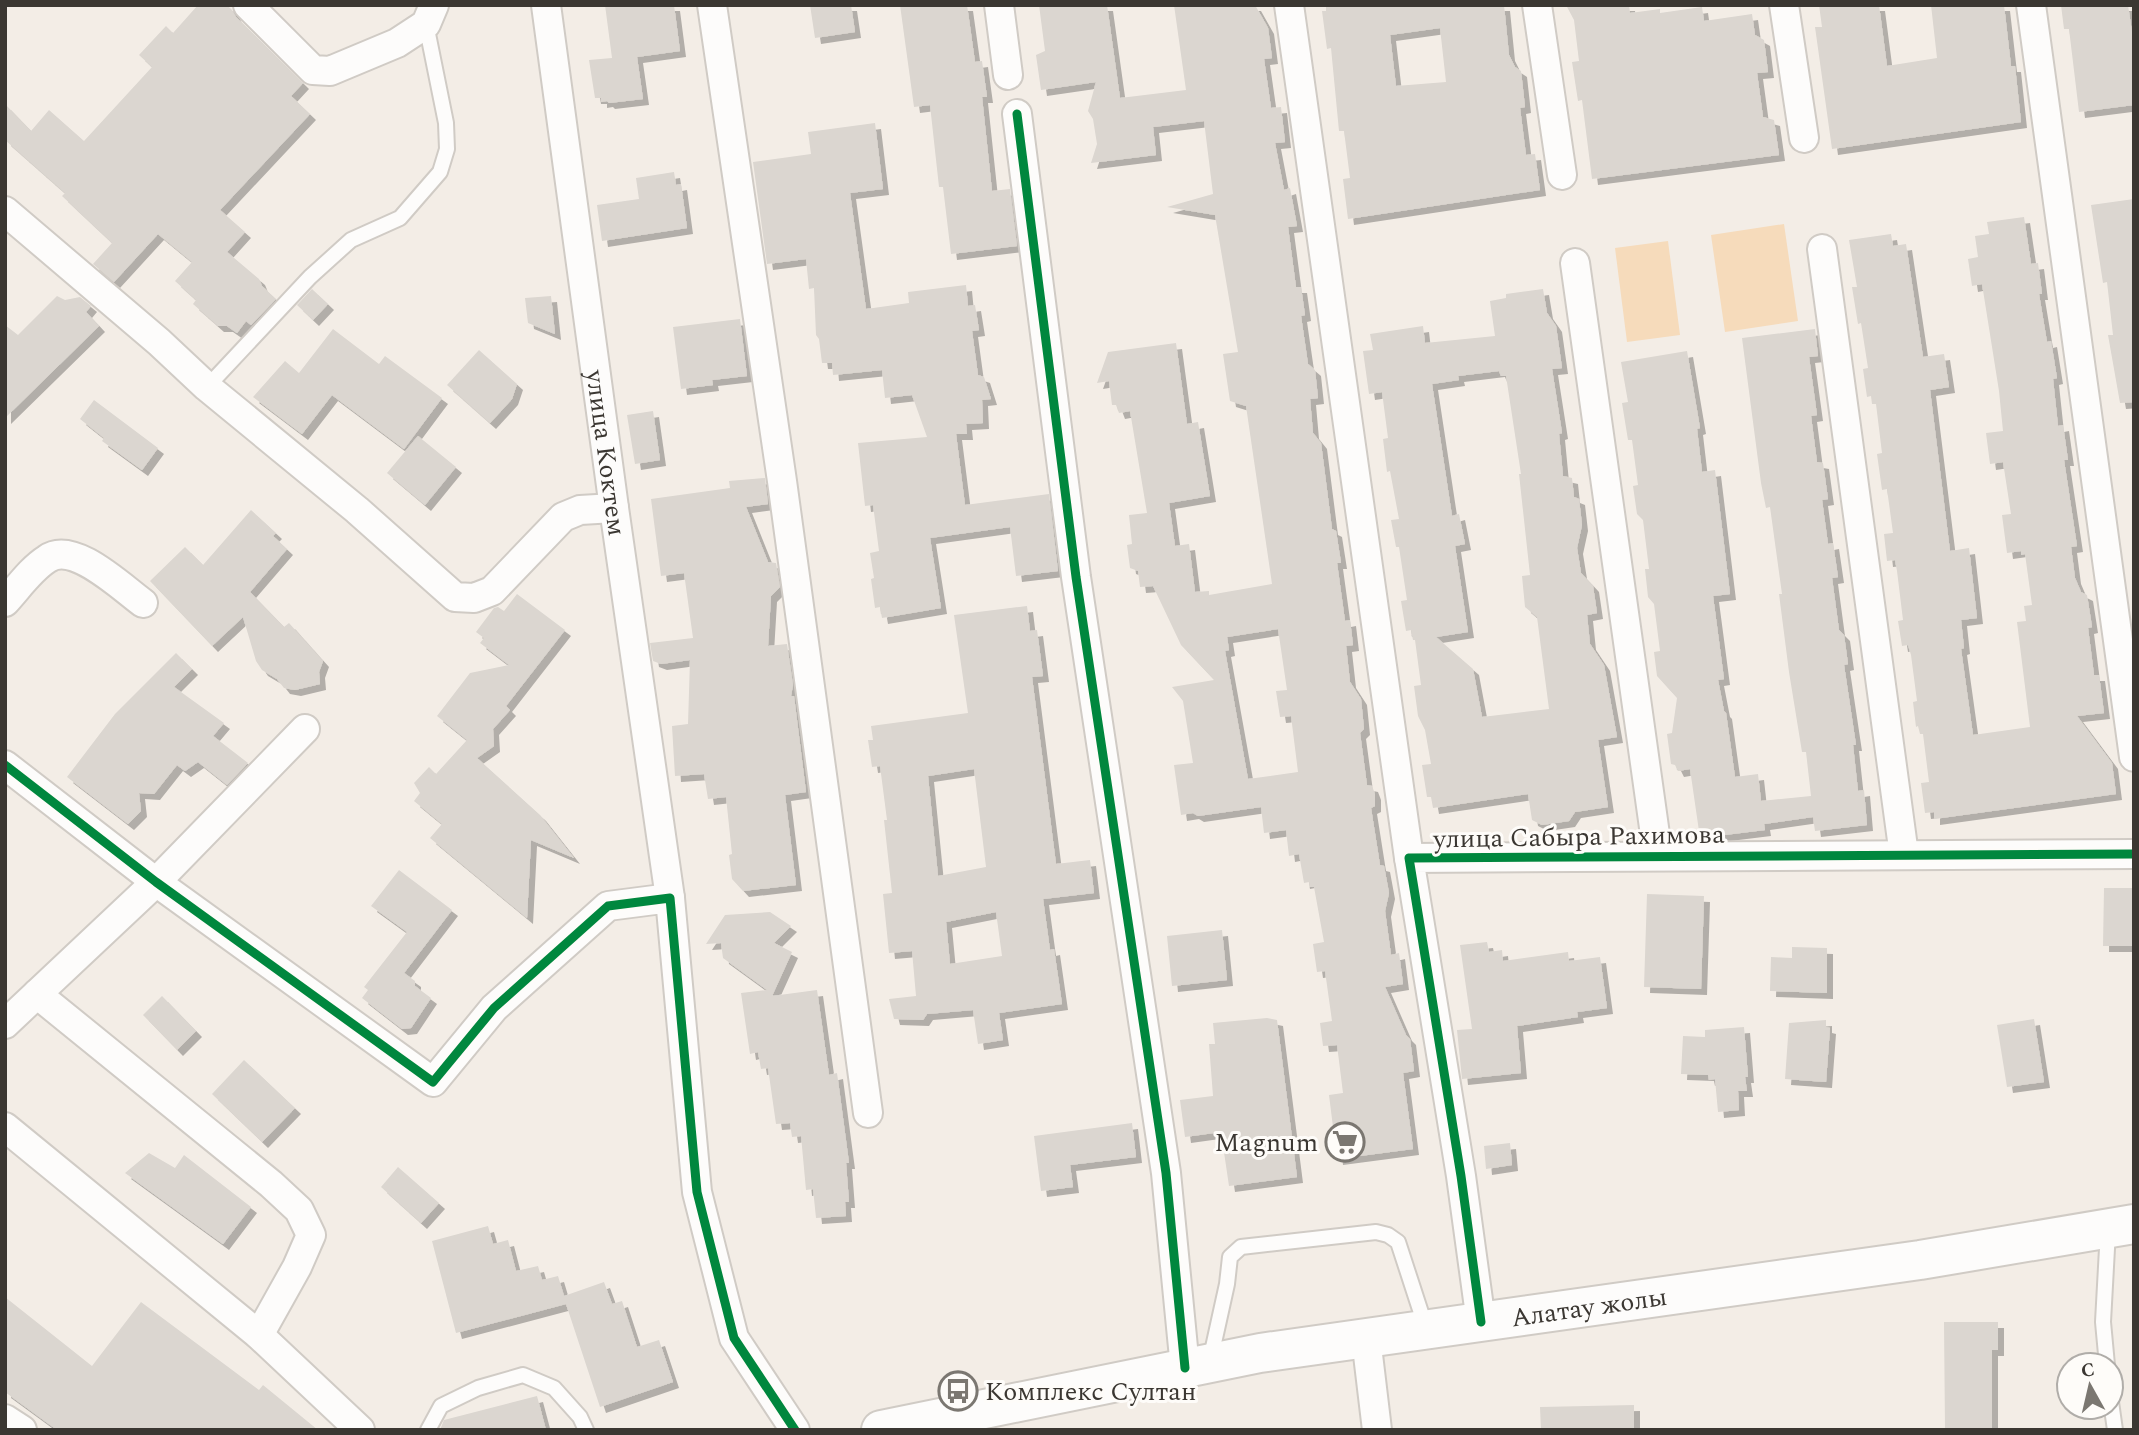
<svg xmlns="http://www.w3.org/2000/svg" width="2139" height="1435" font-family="Spectral,serif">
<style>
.green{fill:#f6dbbb}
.building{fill:#dbd6d0;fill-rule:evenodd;filter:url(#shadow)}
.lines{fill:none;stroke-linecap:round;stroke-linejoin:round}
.lane-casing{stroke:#d0cbc5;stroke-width:18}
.street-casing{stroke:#d0cbc5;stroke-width:32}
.secondary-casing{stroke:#d0cbc5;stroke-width:42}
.lane{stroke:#fdfcfb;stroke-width:14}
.street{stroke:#fdfcfb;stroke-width:28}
.secondary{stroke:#fdfcfb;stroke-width:38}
.cycleway-casing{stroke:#fefcf9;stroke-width:13}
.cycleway{stroke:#00873e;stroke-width:9}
.labels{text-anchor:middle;stroke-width:6;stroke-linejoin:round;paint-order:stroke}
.street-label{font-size:26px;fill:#3b3732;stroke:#fefcf9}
.poi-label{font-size:26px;fill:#3b3732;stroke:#fefcf9;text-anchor:end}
</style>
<defs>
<filter id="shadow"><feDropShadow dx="6" dy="6" stdDeviation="0" flood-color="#0004"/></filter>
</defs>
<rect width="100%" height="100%" fill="#f3ede6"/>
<!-- green -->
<g class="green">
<path d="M 1784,224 L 1798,321 L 1725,332 L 1711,235 Z"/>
<path d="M 1668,241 L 1680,335 L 1627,342 L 1615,248 Z"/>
</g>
<!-- building -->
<g class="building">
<path d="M 198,5 L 227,5 L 232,10 L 236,17 L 303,83 L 291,96 L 310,114 L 220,210 L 245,232 L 227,252 L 259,279 L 262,286 L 276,299 L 251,325 L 246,321 L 237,333 L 227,326 L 218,326 L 193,304 L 196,300 L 175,281 L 192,262 L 158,234 L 114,282 L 93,264 L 112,243 L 62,196 L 65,193 L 5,140 L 5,104 L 31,131 L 49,110 L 84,141 L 152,67 L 139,55 L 166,26 L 173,33 Z"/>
<path d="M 605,5 L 674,5 L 680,51 L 637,57 L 643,99 L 609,103 L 607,101 L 601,102 L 601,98 L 595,98 L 589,60 L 612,58 Z"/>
<path d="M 810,5 L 851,5 L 855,32 L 815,38 Z"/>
<path d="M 900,5 L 967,5 L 975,62 L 982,61 L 987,97 L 982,97 L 992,191 L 1010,189 L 1017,246 L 951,254 L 943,187 L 939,187 L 930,105 L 914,107 Z"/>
<path d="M 1039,5 L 1107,5 L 1120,98 L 1186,90 L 1174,5 L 1255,5 L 1268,28 L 1272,58 L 1264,59 L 1271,108 L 1281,107 L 1285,142 L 1275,143 L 1284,190 L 1290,188 L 1297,226 L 1288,227 L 1296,287 L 1301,287 L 1305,315 L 1301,316 L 1308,364 L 1315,370 L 1318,398 L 1310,399 L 1313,433 L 1321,443 L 1332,529 L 1336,531 L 1341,563 L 1337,563 L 1345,621 L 1350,620 L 1353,645 L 1346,646 L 1350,682 L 1361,699 L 1364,729 L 1360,733 L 1367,785 L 1372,786 L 1375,794 L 1375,806 L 1371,808 L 1380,865 L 1384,866 L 1389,893 L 1385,911 L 1391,955 L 1399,953 L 1403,984 L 1385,987 L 1406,1035 L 1410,1039 L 1414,1071 L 1403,1073 L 1413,1149 L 1337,1159 L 1329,1095 L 1343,1093 L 1337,1045 L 1323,1046 L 1320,1023 L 1332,1021 L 1325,971 L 1317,972 L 1313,944 L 1324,942 L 1314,887 L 1310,887 L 1309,882 L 1304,883 L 1299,854 L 1289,856 L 1286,830 L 1264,833 L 1261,807 L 1198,816 L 1193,813 L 1181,815 L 1174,765 L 1193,763 L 1183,701 L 1172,687 L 1214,680 L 1181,645 L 1153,586 L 1140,587 L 1138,571 L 1130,568 L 1127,545 L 1132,544 L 1129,515 L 1147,513 L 1130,411 L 1119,413 L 1116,405 L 1112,405 L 1109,381 L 1097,383 L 1108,352 L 1176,343 L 1187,424 L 1198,422 L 1210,496 L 1169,503 L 1175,546 L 1189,544 L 1195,592 L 1209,591 L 1209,595 L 1272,584 L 1246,406 L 1230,401 L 1223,354 L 1238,352 L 1215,215 L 1167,207 L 1213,194 L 1204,121 L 1153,127 L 1156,155 L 1091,163 L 1097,144 L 1093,119 L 1088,111 L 1096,82 L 1041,90 L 1036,55 L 1045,51 ZM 1278,629 L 1287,690 L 1276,691 L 1280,717 L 1291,716 L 1298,772 L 1248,779 L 1225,651 L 1229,650 L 1227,637 Z"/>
<path d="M 1326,5 L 1504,5 L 1509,55 L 1515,67 L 1521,71 L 1525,107 L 1520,108 L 1526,155 L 1535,154 L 1540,190 L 1348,219 L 1343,179 L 1350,178 L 1344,131 L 1339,131 L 1331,48 L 1327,49 L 1322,11 L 1326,11 ZM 1440,28 L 1446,82 L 1396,86 L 1390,35 Z"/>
<path d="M 1566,5 L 1629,5 L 1630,13 L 1660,9 L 1660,13 L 1702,7 L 1704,21 L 1752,14 L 1755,35 L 1764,40 L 1768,72 L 1757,73 L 1763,117 L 1774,120 L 1779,155 L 1592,179 L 1582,100 L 1578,101 L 1572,62 L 1579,61 L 1574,20 Z"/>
<path d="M 1819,5 L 1879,5 L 1887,66 L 1937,58 L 1931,5 L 2004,5 L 2011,66 L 2015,66 L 2021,122 L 1832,149 L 1815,27 L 1822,27 Z"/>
<path d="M 2061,5 L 2128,5 L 2134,46 L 2134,105 L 2079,112 L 2069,29 L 2064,29 Z"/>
<path d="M 875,123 L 883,189 L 850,193 L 866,309 L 909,303 L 908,292 L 966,285 L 968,306 L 975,305 L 979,330 L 972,331 L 978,375 L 984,377 L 991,399 L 982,400 L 983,423 L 966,424 L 967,434 L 956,434 L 965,505 L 1049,494 L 1058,571 L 1016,576 L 1010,527 L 930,538 L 941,608 L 882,618 L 880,607 L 875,608 L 871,579 L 874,578 L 870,553 L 879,551 L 873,505 L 865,506 L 858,443 L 927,437 L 912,395 L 885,398 L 882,370 L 833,375 L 832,363 L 822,363 L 819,339 L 816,335 L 814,288 L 809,289 L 806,259 L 767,264 L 753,162 L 811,154 L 808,132 Z"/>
<path d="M 674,172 L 676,185 L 681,184 L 687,228 L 602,241 L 597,205 L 639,199 L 636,178 Z"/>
<path d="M 2134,199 L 2134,402 L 2120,403 L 2108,335 L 2113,335 L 2107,282 L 2103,283 L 2091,205 Z"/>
<path d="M 2024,217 L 2031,264 L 2038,263 L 2042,294 L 2039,294 L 2047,342 L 2051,341 L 2057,378 L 2053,379 L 2058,426 L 2063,425 L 2068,460 L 2064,460 L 2077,546 L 2071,547 L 2075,578 L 2081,592 L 2087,595 L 2092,627 L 2088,628 L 2094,675 L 2099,675 L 2104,713 L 2077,716 L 2112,763 L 2116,794 L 1934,819 L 1934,812 L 1925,813 L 1921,783 L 1929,782 L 1923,734 L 1920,734 L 1918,726 L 1916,727 L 1913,702 L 1917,701 L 1911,655 L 1908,645 L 1902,646 L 1898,621 L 1903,620 L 1897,571 L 1895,560 L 1887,561 L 1884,534 L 1893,533 L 1887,489 L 1882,490 L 1877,454 L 1882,453 L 1876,404 L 1872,404 L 1871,396 L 1867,397 L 1863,369 L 1868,368 L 1861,323 L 1858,324 L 1852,287 L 1857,287 L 1849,240 L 1891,234 L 1893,246 L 1906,244 L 1923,357 L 1944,354 L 1949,387 L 1930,390 L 1950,551 L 1969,548 L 1977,618 L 1961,620 L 1964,648 L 1961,649 L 1973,735 L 2030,727 L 2017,622 L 2026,621 L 2024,606 L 2032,605 L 2025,554 L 2021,555 L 2021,551 L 2007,553 L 2002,515 L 2011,514 L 2003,462 L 1990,464 L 1986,433 L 2003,431 L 1999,391 L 1982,284 L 1972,286 L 1968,259 L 1978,257 L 1975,236 L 1989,234 L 1987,222 Z"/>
<path d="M 312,289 L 328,304 L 313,320 L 297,305 Z"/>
<path d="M 1543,289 L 1547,313 L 1556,326 L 1562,368 L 1552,369 L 1562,433 L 1559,434 L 1563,476 L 1572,478 L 1574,497 L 1579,499 L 1582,525 L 1577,548 L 1581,573 L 1593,586 L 1597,613 L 1587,615 L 1590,644 L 1604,665 L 1617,737 L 1598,740 L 1608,807 L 1575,812 L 1569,821 L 1542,825 L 1532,820 L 1528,794 L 1433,808 L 1431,797 L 1427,797 L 1422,765 L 1431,764 L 1425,730 L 1418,716 L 1414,686 L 1421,685 L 1415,640 L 1413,640 L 1411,630 L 1406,631 L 1401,601 L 1407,600 L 1399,547 L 1396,547 L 1391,520 L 1399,519 L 1390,471 L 1387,472 L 1383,439 L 1388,438 L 1382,392 L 1369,394 L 1363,351 L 1373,350 L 1370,334 L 1423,326 L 1425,343 L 1495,336 L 1490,301 L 1506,298 L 1506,294 ZM 1499,371 L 1501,376 L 1506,376 L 1521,474 L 1519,474 L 1530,575 L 1522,576 L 1525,607 L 1537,617 L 1549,709 L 1482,717 L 1473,669 L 1436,637 L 1468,632 L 1455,546 L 1465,544 L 1459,514 L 1452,516 L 1432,384 L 1459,380 L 1458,376 Z"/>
<path d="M 57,296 L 65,300 L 80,297 L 91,306 L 86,312 L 99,326 L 5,418 L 5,325 L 18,335 Z"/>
<path d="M 551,296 L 555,334 L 528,323 L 525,298 Z"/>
<path d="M 740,319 L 747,376 L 712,380 L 713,385 L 681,389 L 673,327 Z"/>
<path d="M 333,329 L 379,364 L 385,356 L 442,398 L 404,449 L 332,395 L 302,434 L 253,397 L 285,361 L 299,373 Z"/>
<path d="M 1815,329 L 1818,356 L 1809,357 L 1817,415 L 1811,416 L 1817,462 L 1823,463 L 1828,499 L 1822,500 L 1828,544 L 1833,543 L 1838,577 L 1832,578 L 1839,630 L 1844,635 L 1848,664 L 1844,665 L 1856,745 L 1853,745 L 1858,791 L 1864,790 L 1867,825 L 1815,831 L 1813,817 L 1764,824 L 1765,830 L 1700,838 L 1690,769 L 1678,771 L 1675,765 L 1671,764 L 1667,734 L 1672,733 L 1677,698 L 1657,676 L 1654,652 L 1660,651 L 1654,604 L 1648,597 L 1645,569 L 1649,569 L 1643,520 L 1637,514 L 1633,486 L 1638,485 L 1632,440 L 1628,440 L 1622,403 L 1628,402 L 1621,362 L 1687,351 L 1700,428 L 1697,429 L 1702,472 L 1715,470 L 1730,594 L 1713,596 L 1724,679 L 1718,680 L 1724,711 L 1726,713 L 1735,777 L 1758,774 L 1761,801 L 1811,796 L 1806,752 L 1802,752 L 1789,672 L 1779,594 L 1782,594 L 1770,507 L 1766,508 L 1761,483 L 1742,338 Z"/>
<path d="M 479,350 L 517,384 L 512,399 L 490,423 L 447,385 Z"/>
<path d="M 94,400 L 158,448 L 142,470 L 102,441 L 104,438 L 80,419 Z"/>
<path d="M 653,411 L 660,460 L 635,464 L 627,415 Z"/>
<path d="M 418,436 L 456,467 L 425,505 L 387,473 Z"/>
<path d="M 765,478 L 768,504 L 746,507 L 768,562 L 776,563 L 780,587 L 771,596 L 768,646 L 787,644 L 793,685 L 791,696 L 794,696 L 806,792 L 785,795 L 796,885 L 743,891 L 732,879 L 729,855 L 732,854 L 726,797 L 708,799 L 704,774 L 675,776 L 672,726 L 688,724 L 690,660 L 661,664 L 653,661 L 650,643 L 693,638 L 684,573 L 661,576 L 651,499 L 730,488 L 729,481 Z"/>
<path d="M 251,510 L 276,533 L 273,536 L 287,549 L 250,592 L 284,627 L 289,623 L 323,661 L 319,672 L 320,684 L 295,690 L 284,688 L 277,679 L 262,670 L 256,661 L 243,617 L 212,646 L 150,581 L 185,547 L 203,565 Z"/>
<path d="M 517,594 L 565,630 L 506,706 L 510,710 L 493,729 L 494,746 L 477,758 L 540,815 L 574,858 L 531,840 L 527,918 L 430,838 L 442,824 L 414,801 L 420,793 L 414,783 L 429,767 L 436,774 L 467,740 L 437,716 L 470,673 L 509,665 L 480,643 L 484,638 L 476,632 L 494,608 L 498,607 L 504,611 Z"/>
<path d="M 1027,606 L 1030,631 L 1037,630 L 1043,676 L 1032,677 L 1056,864 L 1090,860 L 1094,893 L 1043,899 L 1050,950 L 1054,949 L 1062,1004 L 999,1013 L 1003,1040 L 978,1044 L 973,1010 L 927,1014 L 923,1020 L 894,1019 L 889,999 L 916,996 L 912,951 L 889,953 L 883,894 L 892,893 L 884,820 L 887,820 L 880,766 L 872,767 L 868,740 L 873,740 L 871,726 L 968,713 L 954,615 ZM 974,769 L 986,867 L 938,876 L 928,776 ZM 996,912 L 1002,956 L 950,964 L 946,922 Z"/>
<path d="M 176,653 L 192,669 L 174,687 L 224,723 L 213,736 L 248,763 L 227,785 L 198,762 L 185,771 L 177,765 L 154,794 L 139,793 L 141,811 L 128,824 L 67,777 L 115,714 Z"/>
<path d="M 399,870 L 452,910 L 404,973 L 415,981 L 415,986 L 431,998 L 411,1028 L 402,1029 L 362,998 L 368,990 L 364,987 L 407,932 L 371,906 Z"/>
<path d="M 2104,888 L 2134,888 L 2134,946 L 2103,946 Z"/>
<path d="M 1647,894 L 1704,896 L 1701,989 L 1644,987 Z"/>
<path d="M 770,912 L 791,926 L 774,943 L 792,952 L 772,996 L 817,990 L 829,1075 L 837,1073 L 849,1163 L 846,1163 L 849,1202 L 845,1202 L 846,1216 L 816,1218 L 813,1189 L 806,1190 L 801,1136 L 792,1137 L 790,1123 L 776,1124 L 768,1068 L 761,1069 L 758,1052 L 750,1054 L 741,993 L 767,990 L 723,958 L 721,943 L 706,944 L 725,915 Z"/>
<path d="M 1222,930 L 1227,980 L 1172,986 L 1167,936 Z"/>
<path d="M 1487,942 L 1489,952 L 1502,950 L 1503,961 L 1568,952 L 1569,961 L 1600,957 L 1607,1008 L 1577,1012 L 1578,1017 L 1517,1026 L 1521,1073 L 1462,1079 L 1457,1030 L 1472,1029 L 1460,945 Z"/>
<path d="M 1792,947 L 1827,948 L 1827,993 L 1770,991 L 1771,957 L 1792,958 Z"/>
<path d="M 162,996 L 196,1031 L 177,1050 L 143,1015 Z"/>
<path d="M 1267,1018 L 1277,1020 L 1297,1177 L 1229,1186 L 1221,1132 L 1185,1137 L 1180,1100 L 1213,1096 L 1209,1044 L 1215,1044 L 1213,1023 Z"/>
<path d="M 2034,1019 L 2044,1082 L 2007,1087 L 1997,1025 Z"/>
<path d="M 1826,1020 L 1826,1027 L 1830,1028 L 1826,1082 L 1785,1079 L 1789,1023 Z"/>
<path d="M 1744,1027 L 1748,1077 L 1745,1077 L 1747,1091 L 1738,1091 L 1739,1110 L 1718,1112 L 1715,1079 L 1709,1080 L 1708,1075 L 1681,1074 L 1683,1036 L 1705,1037 L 1705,1030 Z"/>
<path d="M 244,1060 L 295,1108 L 262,1142 L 212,1094 Z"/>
<path d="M 1132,1123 L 1136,1157 L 1070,1165 L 1073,1187 L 1041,1191 L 1034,1136 Z"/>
<path d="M 1510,1143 L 1512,1165 L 1486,1169 L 1484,1146 Z"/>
<path d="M 149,1153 L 175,1168 L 184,1155 L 251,1207 L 223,1244 L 125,1173 Z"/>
<path d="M 398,1167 L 439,1203 L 421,1223 L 381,1187 Z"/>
<path d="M 488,1226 L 493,1244 L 508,1240 L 516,1271 L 538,1266 L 542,1280 L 558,1276 L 564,1296 L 604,1282 L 612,1304 L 622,1301 L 637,1347 L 659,1340 L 673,1382 L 600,1407 L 566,1304 L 456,1333 L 432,1241 Z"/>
<path d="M 5,1297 L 92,1366 L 141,1302 L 259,1390 L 263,1385 L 318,1430 L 57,1430 L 5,1392 Z"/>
<path d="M 1944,1322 L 1998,1322 L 1998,1350 L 1992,1350 L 1992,1430 L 1945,1430 Z"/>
<path d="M 537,1396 L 546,1430 L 440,1430 L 444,1420 Z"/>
<path d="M 1634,1405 L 1634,1430 L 1541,1430 L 1540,1407 Z"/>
</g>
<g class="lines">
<!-- lane casing -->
<g class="lane-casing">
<g id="lane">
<path d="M 207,387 L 310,277 L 351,240 L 400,218 L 440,172 L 447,149 L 446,123 L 426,24"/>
<path d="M 1210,1361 L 1227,1284 L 1230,1257 L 1241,1247 L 1376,1232 L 1388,1235 L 1398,1242 L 1426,1328"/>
<path d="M 2107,1365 L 2103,1322 L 2108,1230"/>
<path d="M 2111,1402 L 2115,1430"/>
<path d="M 428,1430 L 441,1406 L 478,1388 L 523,1375 L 554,1388 L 580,1417 L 586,1430"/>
</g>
</g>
<!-- street casing -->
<g class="street-casing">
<g id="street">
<path d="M 248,5 L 313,70 L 330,71 L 397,43 L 426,24 L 434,5"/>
<path id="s1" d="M 546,5 L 614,508 L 670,898"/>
<path d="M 712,5 L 782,481 L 868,1113"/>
<path d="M 999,5 L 1008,75"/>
<path d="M 1289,5 L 1409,858"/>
<path d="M 1537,5 L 1562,175"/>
<path d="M 1784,5 L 1804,138"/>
<path d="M 2031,5 L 2134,757"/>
<path d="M 1017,114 L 1076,577 L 1166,1173 L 1185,1368"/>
<path d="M 5,211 L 159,342 L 207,387 L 357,510 L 455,597 L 474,598 L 492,591 L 563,517 L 580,510 L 614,508"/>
<path d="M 1822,249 L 1904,855"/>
<path d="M 1575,263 L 1658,856"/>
<path d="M 5,602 C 18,588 31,569 47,559 C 73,540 121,587 143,603"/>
<path d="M 5,765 L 156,882 L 433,1082 L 494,1008 L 608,906 L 670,898 L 697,1192 L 734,1338 L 795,1430"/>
<path d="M 37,994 L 271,1184 L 299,1210 L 311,1235 L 297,1267 L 259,1335"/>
<path d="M 5,1024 L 156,882 L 305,729"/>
<path d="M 5,1127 L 259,1335 L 360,1430"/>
<path d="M 1481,1322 L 1461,1176 L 1409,858 L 2134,854"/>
<path d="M 1366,1338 L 1377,1430"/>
<path d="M 5,1419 L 22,1430"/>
</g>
</g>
<!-- secondary casing -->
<g class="secondary-casing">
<g id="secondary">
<path id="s2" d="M 881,1430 L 1260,1353 L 1920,1260 L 2134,1224"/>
</g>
</g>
<!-- lane -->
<use href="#lane" class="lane"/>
<!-- street -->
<use href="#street" class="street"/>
<!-- secondary -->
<use href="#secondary" class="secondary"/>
<!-- cycleway casing -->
<g class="cycleway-casing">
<g id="cycleway">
<path d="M 1017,114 L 1076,577 L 1166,1173 L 1185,1368"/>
<path d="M 5,765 L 156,882 L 433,1082 L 494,1008 L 608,906 L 670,898 L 697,1192 L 734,1338 L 795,1430"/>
<path d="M 1481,1322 L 1461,1176 L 1409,858 L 2134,854"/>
</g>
</g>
<!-- cycleway -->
<use href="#cycleway" class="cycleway"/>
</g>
<!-- icons -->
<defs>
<g id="supermarket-ring" transform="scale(2.0125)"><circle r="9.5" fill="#fefcf9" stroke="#7b7771" stroke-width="1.5"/><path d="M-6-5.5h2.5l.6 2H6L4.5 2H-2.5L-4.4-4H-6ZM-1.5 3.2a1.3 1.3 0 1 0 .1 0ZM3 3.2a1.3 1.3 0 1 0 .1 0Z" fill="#7b7771"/></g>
<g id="bus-ring" transform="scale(2.0125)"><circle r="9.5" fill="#fefcf9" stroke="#7b7771" stroke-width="1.5"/><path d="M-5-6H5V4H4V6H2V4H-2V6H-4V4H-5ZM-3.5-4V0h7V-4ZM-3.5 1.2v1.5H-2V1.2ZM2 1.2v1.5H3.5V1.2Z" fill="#7b7771"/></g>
</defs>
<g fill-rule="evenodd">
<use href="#supermarket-ring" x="1345" y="1142"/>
<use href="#bus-ring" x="958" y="1391"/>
</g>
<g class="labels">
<!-- street labels -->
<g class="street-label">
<text dy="9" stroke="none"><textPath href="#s1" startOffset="452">улица Коктем</textPath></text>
<text transform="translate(1579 836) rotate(-1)" y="9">улица Сабыра Рахимова</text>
<text dy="9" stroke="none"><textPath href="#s2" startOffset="719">Алатау жолы</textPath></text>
</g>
<!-- poi labels -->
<g class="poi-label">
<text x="1318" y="1151">Magnum</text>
<text x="985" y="1400" text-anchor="start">Комплекс Султан</text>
</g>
</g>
<!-- border -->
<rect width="2139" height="1435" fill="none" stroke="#3b3732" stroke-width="14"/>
<!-- north arrow -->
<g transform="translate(2090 1386) rotate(352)"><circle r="33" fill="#fefcf9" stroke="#b0ada9" stroke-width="2"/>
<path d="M0-5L12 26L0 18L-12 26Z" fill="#7b7771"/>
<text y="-10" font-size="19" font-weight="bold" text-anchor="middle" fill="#3b3732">С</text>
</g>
</svg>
